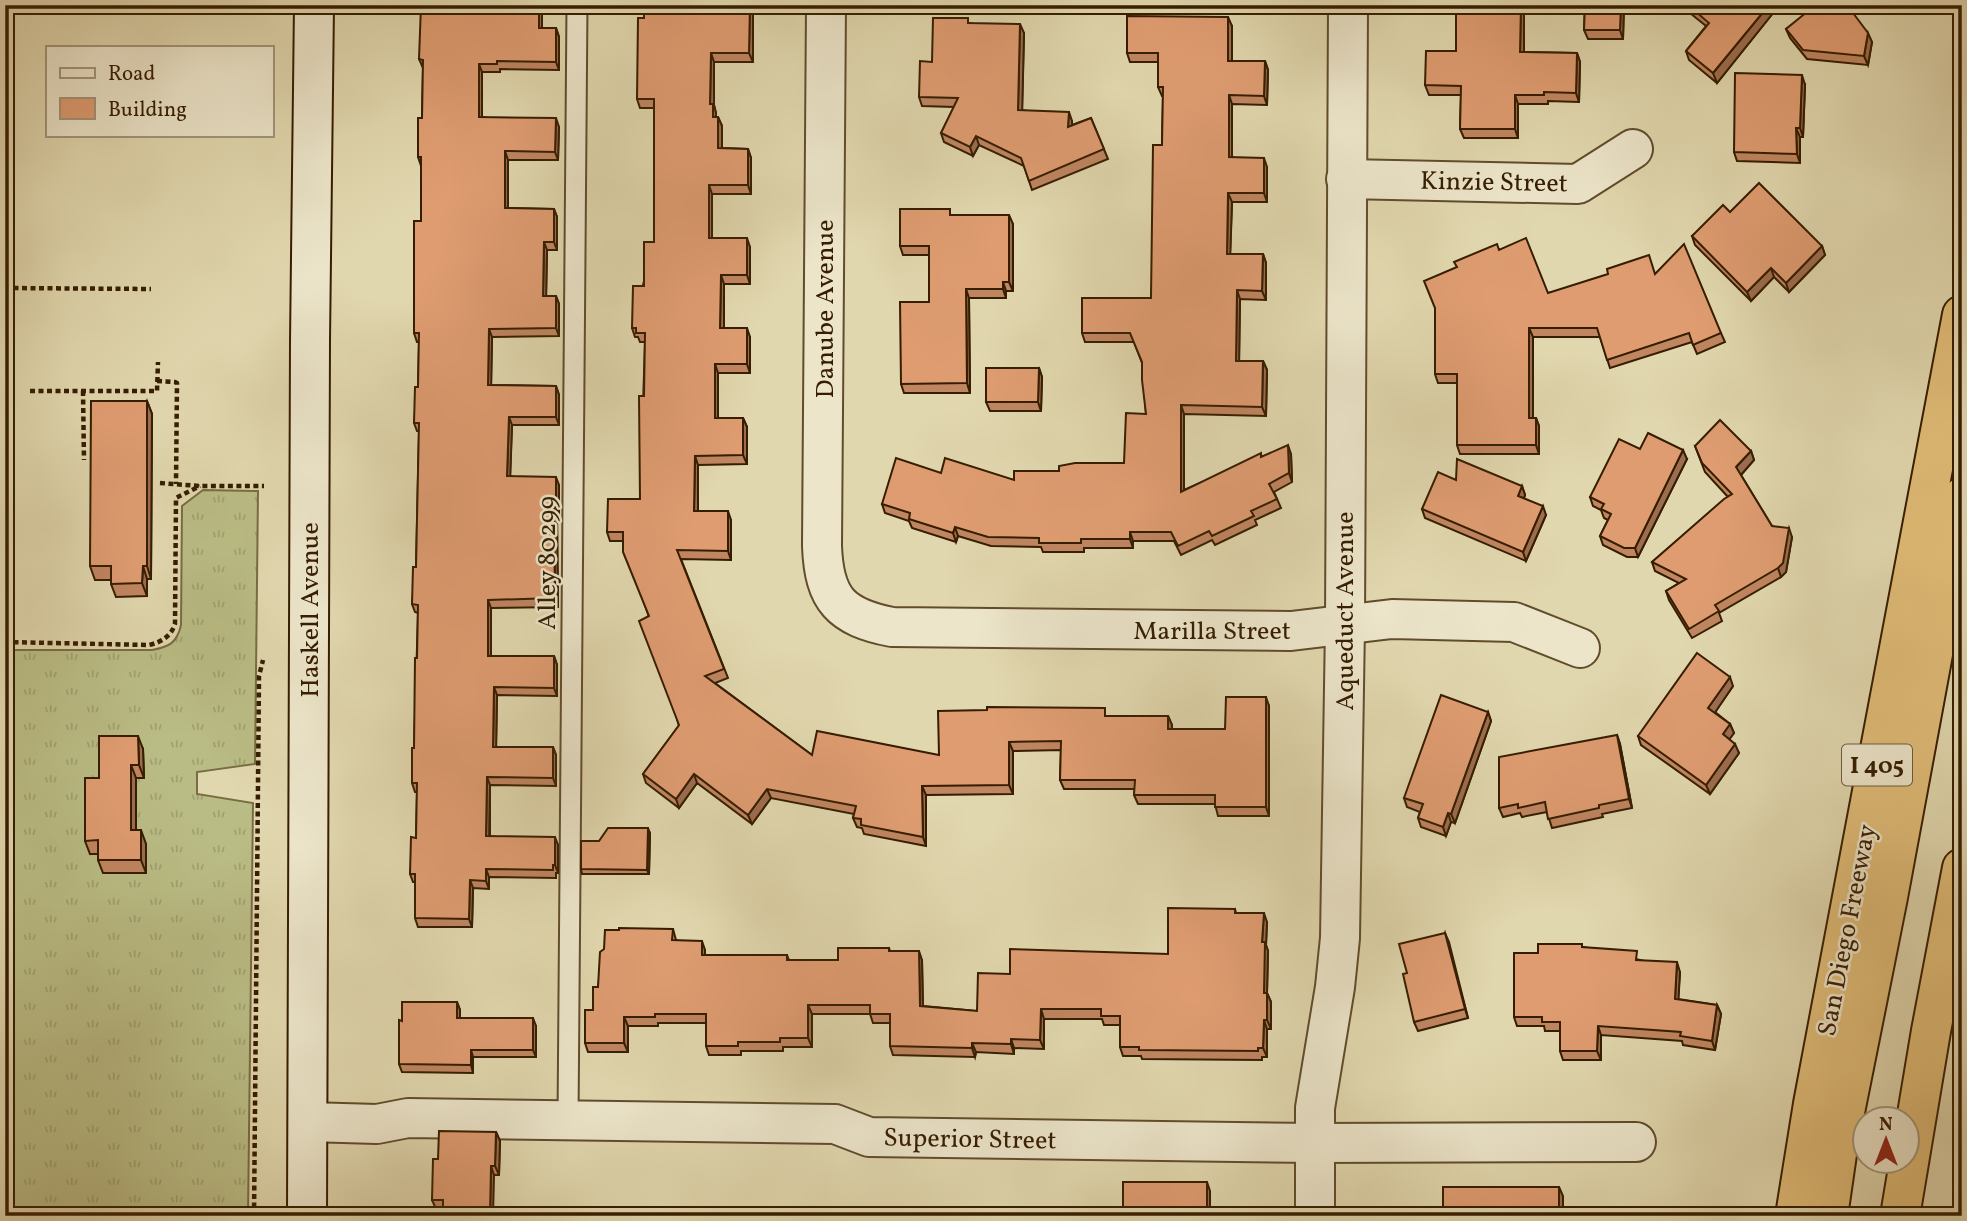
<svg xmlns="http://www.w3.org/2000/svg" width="1967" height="1221" font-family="Vollkorn,serif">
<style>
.grass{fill:url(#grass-tufts);stroke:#786c43;stroke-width:2;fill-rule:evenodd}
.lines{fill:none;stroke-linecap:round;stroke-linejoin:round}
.lane-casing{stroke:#614c2c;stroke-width:23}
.street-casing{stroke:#614c2c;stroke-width:42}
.secondary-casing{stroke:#361d01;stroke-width:42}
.highway-casing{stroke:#361d01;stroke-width:42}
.path{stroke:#361d01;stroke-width:4.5;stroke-dasharray:5 3.5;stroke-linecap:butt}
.lane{stroke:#ece5ca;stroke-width:19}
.street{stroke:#ece5ca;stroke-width:38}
.secondary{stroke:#ece5ca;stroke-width:38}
.highway{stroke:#e0bc77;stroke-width:38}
.wall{fill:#c08661;stroke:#361d01;stroke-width:2}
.shaded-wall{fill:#9c6d4f;stroke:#361d01;stroke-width:2}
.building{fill:#df9c71;stroke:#361d01;stroke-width:2}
.labels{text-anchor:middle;stroke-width:5;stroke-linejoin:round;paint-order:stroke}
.shield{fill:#ece5ca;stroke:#6d593d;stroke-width:2}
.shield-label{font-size:24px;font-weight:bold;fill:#361d01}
.street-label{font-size:26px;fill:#361d01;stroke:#ece5ca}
</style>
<defs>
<pattern id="grass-tufts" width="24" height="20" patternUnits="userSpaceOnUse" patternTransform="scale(1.75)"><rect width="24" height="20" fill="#babc85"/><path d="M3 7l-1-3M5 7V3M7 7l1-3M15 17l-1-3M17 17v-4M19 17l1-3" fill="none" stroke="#a0a171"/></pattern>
</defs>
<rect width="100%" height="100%" fill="#e1d7ae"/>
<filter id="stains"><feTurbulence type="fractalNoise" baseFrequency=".00286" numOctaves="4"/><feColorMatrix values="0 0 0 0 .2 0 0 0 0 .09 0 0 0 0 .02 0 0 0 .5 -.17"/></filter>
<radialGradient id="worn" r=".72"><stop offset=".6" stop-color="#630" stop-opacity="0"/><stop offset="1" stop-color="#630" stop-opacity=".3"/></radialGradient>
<!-- grass -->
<path class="grass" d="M 203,490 L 258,491 L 255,764 L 197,772 L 197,794 L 253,803 L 248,1216 L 5,1216 L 5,650 L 152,650 C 169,647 177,643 181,625 L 182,506 ZM 143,749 L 136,778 L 136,844 L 103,853 L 91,854 Z"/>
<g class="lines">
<!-- lane casing -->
<g class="lane-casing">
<path id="lane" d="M 568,1120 L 577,5"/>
</g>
<!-- street casing -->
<g class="street-casing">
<g id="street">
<path d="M 826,5 L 822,546 C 824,600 841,617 892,627 L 1291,631 L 1392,619 L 1514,622 L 1580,648"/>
<path d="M 1346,179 L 1578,184 L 1633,149"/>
<path d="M 308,1122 L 377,1124 L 408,1118 L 835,1124 L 869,1137 L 1315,1143 L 1636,1142"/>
<path d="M 1315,1216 L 1315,1108 L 1335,987 L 1340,938 L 1345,625 L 1348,5"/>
</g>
</g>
<!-- secondary casing -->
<g class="secondary-casing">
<path id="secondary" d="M 307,1216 L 310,341 L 314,5"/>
</g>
<!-- highway casing -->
<g class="highway-casing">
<g id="highway">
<path d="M 1795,1216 L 1813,1104 L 1962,315"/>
<path d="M 1828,1216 L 1838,1147 L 1888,897 L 1962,497"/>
<path d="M 1900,1216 L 1931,1031 L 1962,868"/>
</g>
</g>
<!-- path -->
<g class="path">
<path d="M 5,288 L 151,289"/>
<path d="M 157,381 L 175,382 L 177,383 L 176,484"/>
<path d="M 30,391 L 157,391 L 158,362"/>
<path d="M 83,391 L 84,460"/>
<path d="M 160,483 L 200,486 L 264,486"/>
<path d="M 5,642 L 149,645 C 162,642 171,636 175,624 L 176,498 L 200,486"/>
<path d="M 254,1216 L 259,676 L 263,660"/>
</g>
<!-- lane -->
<use href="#lane" class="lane"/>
<!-- street -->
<use href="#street" class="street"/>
<!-- secondary -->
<use href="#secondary" class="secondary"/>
<!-- highway -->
<use href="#highway" class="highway"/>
</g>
<!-- wall -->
<g class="wall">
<path d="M 542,5 L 542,28 L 556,28 L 559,37 L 559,70 L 500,69 L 500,72 L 482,72 L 482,117 L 559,127 L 558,160 L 508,160 L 508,208 L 554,209 L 557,217 L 557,250 L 547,250 L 546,296 L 556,296 L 559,304 L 559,336 L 492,337 L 491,385 L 556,386 L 559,395 L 559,425 L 512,425 L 510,476 L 559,485 L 559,516 L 557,516 L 558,607 L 491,608 L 491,656 L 554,656 L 557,665 L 557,696 L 497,695 L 496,747 L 553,747 L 556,755 L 556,786 L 490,785 L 490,836 L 558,845 L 558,873 L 556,873 L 556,878 L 489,877 L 489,889 L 473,888 L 472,927 L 418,927 L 415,918 L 415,882 L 413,882 L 410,874 L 416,838 L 417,792 L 415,792 L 412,783 L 414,748 L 418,613 L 415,612 L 412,604 L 416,567 L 419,431 L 417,431 L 414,423 L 418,387 L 419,342 L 417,342 L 414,333 L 421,221 L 421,166 L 418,157 L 422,118 L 423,68 L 419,59 Z"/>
<path d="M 753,5 L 753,62 L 714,62 L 714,105 L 716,113 L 716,117 L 718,117 L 722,126 L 722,148 L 748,149 L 751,158 L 751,194 L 712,194 L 712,238 L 750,247 L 750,284 L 724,284 L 724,328 L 750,337 L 750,373 L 718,373 L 718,418 L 743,418 L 747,427 L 747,464 L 698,465 L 698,511 L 731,520 L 731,560 L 681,559 L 728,678 L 715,683 L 812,755 L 939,755 L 1108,716 L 1168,716 L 1172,725 L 1172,729 L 1225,729 L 1269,706 L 1269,816 L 1218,816 L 1215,804 L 1138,804 L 1134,795 L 1135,789 L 1064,789 L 1060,780 L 1061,750 L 1013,751 L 1013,794 L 926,795 L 926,846 L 864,834 L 862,828 L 857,827 L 853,818 L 854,814 L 771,798 L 752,824 L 697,783 L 679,808 L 646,783 L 643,774 L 679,726 L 649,617 L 623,541 L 610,541 L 607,532 L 640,499 L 645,342 L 640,342 L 638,337 L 635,337 L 632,328 L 654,242 L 654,108 L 640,108 L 637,99 L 644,18 Z"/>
<path d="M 1456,5 L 1524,5 L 1524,52 L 1577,53 L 1580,62 L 1579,102 L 1548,101 L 1548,104 L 1518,104 L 1518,138 L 1464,138 L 1460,129 L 1461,95 L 1429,95 L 1425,85 L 1456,51 Z"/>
<path d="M 1585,5 L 1624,5 L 1623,39 L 1588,39 L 1584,30 Z"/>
<path d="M 1680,5 L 1776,5 L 1777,8 L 1717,83 L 1689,60 L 1686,51 L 1706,26 Z"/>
<path d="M 1815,9 L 1872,42 L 1868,65 L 1807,59 L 1790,38 L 1786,29 Z"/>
<path d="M 970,23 L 1024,33 L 1022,110 L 1072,121 L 1072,125 L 1091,118 L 1108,159 L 1032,190 L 1024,166 L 979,145 L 973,156 L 944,142 L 941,133 L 954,107 L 922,106 L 919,97 Z"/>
<path d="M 1232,26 L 1232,61 L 1265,61 L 1268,70 L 1267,105 L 1232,104 L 1232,157 L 1267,167 L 1267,202 L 1232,202 L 1230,254 L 1263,254 L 1266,263 L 1266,300 L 1240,299 L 1239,361 L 1263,361 L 1267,370 L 1266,416 L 1184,414 L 1184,490 L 1263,456 L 1291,454 L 1292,482 L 1274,492 L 1281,508 L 1255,520 L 1257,525 L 1215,545 L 1212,540 L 1181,555 L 1174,541 L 1133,541 L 1133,548 L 1084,548 L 1084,552 L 1043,552 L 1041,547 L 991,546 L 958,536 L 956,542 L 912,528 L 909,521 L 885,513 L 882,504 L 941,473 L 1014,480 L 1059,471 L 1124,463 L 1146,414 L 1142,363 L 1134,342 L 1085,342 L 1082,333 L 1151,298 L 1162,145 L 1163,96 L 1162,96 L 1158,87 L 1158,62 L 1130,62 L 1127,53 Z"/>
<path d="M 1805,85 L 1803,137 L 1800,137 L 1800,163 L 1737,161 L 1734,152 Z"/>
<path d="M 1730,212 L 1822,246 L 1825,255 L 1789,292 L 1774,277 L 1751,301 L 1695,245 L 1692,236 Z"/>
<path d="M 952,215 L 1013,224 L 1013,291 L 1006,291 L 1006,298 L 969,298 L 970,393 L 904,393 L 901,384 L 929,302 L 929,255 L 903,255 L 900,246 Z"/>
<path d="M 1499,250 L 1548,293 L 1655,273 L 1721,333 L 1725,342 L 1697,354 L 1692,342 L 1610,368 L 1600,337 L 1533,337 L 1533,418 L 1536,418 L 1539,426 L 1539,454 L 1460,454 L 1457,445 L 1457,383 L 1438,383 L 1435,374 Z"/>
<path d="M 1039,368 L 1042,377 L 1041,411 L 990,411 L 986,402 Z"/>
<path d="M 147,401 L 152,414 L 151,579 L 147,579 L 147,596 L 116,597 L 111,584 L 111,580 L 95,580 L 90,566 Z"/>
<path d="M 1695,446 L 1751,451 L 1754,460 L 1741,475 L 1772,526 L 1792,537 L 1786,572 L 1781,577 L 1719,613 L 1722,621 L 1692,638 L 1669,600 L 1666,591 L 1679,583 L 1655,571 L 1652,562 L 1728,497 L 1705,472 Z"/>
<path d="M 1640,449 L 1687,459 L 1638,557 L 1627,557 L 1603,545 L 1600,536 L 1608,520 L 1604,518 L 1601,510 L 1593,506 L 1590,497 Z"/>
<path d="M 1456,480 L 1522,486 L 1525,495 L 1524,498 L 1546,515 L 1526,561 L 1425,518 L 1422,509 Z"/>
<path d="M 1733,686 L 1715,712 L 1730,724 L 1734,733 L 1729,739 L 1739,753 L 1710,794 L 1641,745 L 1638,736 Z"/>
<path d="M 1488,712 L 1491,721 L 1455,823 L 1451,822 L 1446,836 L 1421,827 L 1418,818 L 1420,812 L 1407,807 L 1404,798 Z"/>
<path d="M 1617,735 L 1620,744 L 1632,808 L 1602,814 L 1603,817 L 1552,828 L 1547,812 L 1522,817 L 1520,813 L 1503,817 L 1499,808 Z"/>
<path d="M 143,749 L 144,778 L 136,778 L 136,830 L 146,844 L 146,873 L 103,873 L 98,860 L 98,854 L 90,854 L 85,841 L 99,778 Z"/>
<path d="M 650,833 L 649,874 L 582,874 L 581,869 L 599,841 Z"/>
<path d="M 1235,909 L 1236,913 L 1267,922 L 1266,945 L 1268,951 L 1267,993 L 1271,1002 L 1271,1029 L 1267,1029 L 1267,1057 L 1262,1057 L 1262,1060 L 1142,1059 L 1141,1056 L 1123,1056 L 1120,1047 L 1120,1025 L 1104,1025 L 1102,1019 L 1044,1019 L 1044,1049 L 1014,1048 L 1014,1054 L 976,1052 L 975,1057 L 893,1055 L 890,1046 L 890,1023 L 873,1023 L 870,1014 L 812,1014 L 812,1047 L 783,1047 L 783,1051 L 741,1051 L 741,1055 L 709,1055 L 706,1046 L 706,1023 L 658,1023 L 658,1026 L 628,1026 L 628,1052 L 588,1052 L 585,1043 L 598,987 L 604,949 L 619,930 L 673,929 L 676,940 L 705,950 L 705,955 L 787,955 L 789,960 L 838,960 L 889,948 L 890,951 L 922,960 L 923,1006 L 977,1011 L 1010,974 L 1168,954 Z"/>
<path d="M 1445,933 L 1468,1018 L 1418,1031 L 1414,1022 Z"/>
<path d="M 1583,947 L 1640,960 L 1680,972 L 1678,999 L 1717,1005 L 1721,1014 L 1715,1050 L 1683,1045 L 1682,1041 L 1601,1035 L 1601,1060 L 1563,1060 L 1560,1051 L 1560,1031 L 1545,1031 L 1544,1026 L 1517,1026 L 1514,1017 L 1538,953 Z"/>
<path d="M 457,1002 L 460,1010 L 460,1018 L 536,1026 L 536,1057 L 473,1057 L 473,1073 L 402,1072 L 399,1064 L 402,1021 Z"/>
<path d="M 496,1132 L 500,1141 L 499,1175 L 494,1175 L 443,1209 L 436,1209 L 432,1200 L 438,1159 Z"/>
</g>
<!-- shaded-wall -->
<g class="shaded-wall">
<path d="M 539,5 L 542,5 L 542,36 L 539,28 Z"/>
<path d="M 750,5 L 753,5 L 753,62 L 749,53 Z"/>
<path d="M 1521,5 L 1524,5 L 1524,61 L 1520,52 Z"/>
<path d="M 1621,5 L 1624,5 L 1623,39 L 1620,30 Z"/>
<path d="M 1769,5 L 1776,5 L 1777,8 L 1717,83 L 1713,73 Z"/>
<path d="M 1228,17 L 1232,26 L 1232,70 L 1228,61 Z"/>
<path d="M 1020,24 L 1024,33 L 1022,119 L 1018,110 Z"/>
<path d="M 556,28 L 559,37 L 559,70 L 556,62 Z"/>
<path d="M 1868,33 L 1872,42 L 1868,65 L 1864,56 Z"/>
<path d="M 711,53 L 714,62 L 714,105 L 716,113 L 716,126 L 710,104 Z"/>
<path d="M 1577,53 L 1580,62 L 1579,102 L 1576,93 Z"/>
<path d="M 1265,61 L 1268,70 L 1267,105 L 1264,96 Z"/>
<path d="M 479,64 L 482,72 L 482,125 L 479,117 Z"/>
<path d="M 1802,75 L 1805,85 L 1803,137 L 1800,128 Z"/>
<path d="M 1229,95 L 1232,104 L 1232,166 L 1229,157 Z"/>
<path d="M 1515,95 L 1518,104 L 1518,138 L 1515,129 Z"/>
<path d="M 1069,112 L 1072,121 L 1072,136 L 1068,127 Z"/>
<path d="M 718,117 L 722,126 L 722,157 L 718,148 Z"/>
<path d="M 556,118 L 559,127 L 558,160 L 555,152 Z"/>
<path d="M 1796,128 L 1800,137 L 1800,163 L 1797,154 Z"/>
<path d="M 976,136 L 979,145 L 973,156 L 970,147 Z"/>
<path d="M 748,149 L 751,158 L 751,194 L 748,185 Z"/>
<path d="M 505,151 L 508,160 L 508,215 L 505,206 Z"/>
<path d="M 1264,158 L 1267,167 L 1267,202 L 1264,193 Z"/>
<path d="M 709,185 L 712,194 L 712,247 L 709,238 Z"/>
<path d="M 1228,193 L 1232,202 L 1230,263 L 1227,254 Z"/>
<path d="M 554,209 L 557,217 L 557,250 L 554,242 Z"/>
<path d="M 1009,215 L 1013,224 L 1013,291 L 1009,282 Z"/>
<path d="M 747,238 L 750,247 L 750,284 L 747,275 Z"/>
<path d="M 544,242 L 547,250 L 546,304 L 543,296 Z"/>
<path d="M 1822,246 L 1825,255 L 1789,292 L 1786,283 Z"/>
<path d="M 1263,254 L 1266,263 L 1266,300 L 1262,291 Z"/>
<path d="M 1771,268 L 1774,277 L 1751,301 L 1747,292 Z"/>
<path d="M 721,275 L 724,284 L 724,337 L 720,328 Z"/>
<path d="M 1003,282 L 1006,291 L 1006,298 L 1003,289 Z"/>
<path d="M 966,289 L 969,298 L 970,393 L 967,383 Z"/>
<path d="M 1237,290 L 1240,299 L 1239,370 L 1236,361 Z"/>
<path d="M 556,296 L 559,304 L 559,336 L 556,328 Z"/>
<path d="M 747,328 L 750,337 L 750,373 L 747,364 Z"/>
<path d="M 1529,328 L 1533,337 L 1533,426 L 1529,418 Z"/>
<path d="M 489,329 L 492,337 L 491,394 L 488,385 Z"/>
<path d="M 1263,361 L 1267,370 L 1266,416 L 1262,407 Z"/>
<path d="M 715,364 L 718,373 L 718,427 L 715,418 Z"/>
<path d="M 1039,368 L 1042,377 L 1041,411 L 1038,402 Z"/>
<path d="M 556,386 L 559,395 L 559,425 L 556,417 Z"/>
<path d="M 147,401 L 152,414 L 151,579 L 147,566 Z"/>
<path d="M 1181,405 L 1184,414 L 1184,501 L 1181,492 Z"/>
<path d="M 509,417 L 512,425 L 510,484 L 507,476 Z"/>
<path d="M 743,418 L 747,427 L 747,464 L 743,455 Z"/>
<path d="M 1536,418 L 1539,426 L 1539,454 L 1536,445 Z"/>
<path d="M 1288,445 L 1291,454 L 1292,482 L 1289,473 Z"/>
<path d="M 1683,450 L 1687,459 L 1638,557 L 1635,548 Z"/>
<path d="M 1751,451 L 1754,460 L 1740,476 L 1736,467 Z"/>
<path d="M 695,456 L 698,465 L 698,520 L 694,511 Z"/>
<path d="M 556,477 L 559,485 L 559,516 L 556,507 Z"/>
<path d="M 1522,486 L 1525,495 L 1521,505 L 1518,496 Z"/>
<path d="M 1543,506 L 1546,515 L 1526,561 L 1523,552 Z"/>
<path d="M 554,507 L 557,516 L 558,607 L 555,598 Z"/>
<path d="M 728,511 L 731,520 L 731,560 L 728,551 Z"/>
<path d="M 955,527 L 958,536 L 956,542 L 953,533 Z"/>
<path d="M 1789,528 L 1792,537 L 1786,572 L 1781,577 L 1778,568 Z"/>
<path d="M 1130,532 L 1133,541 L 1133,548 L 1130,539 Z"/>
<path d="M 143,566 L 147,579 L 147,596 L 142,583 Z"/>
<path d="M 488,600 L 491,608 L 491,665 L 488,656 Z"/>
<path d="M 554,656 L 557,665 L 557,696 L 554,688 Z"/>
<path d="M 1730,677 L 1733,686 L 1712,717 L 1708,708 Z"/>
<path d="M 494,687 L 497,695 L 496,755 L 493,747 Z"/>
<path d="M 1266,697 L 1269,706 L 1269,816 L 1266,807 Z"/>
<path d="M 1488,712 L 1491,721 L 1455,823 L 1451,814 Z"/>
<path d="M 1168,716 L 1172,725 L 1172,738 L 1168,729 Z"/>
<path d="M 1730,724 L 1734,733 L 1726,744 L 1723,734 Z"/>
<path d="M 1617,735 L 1620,744 L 1632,808 L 1629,799 Z"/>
<path d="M 138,736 L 143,749 L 144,778 L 139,765 Z"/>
<path d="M 1009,742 L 1013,751 L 1013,794 L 1009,785 Z"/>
<path d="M 1735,744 L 1739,753 L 1710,794 L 1706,785 Z"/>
<path d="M 553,747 L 556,755 L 556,786 L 553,778 Z"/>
<path d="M 131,765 L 136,778 L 136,844 L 131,830 Z"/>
<path d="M 694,774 L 697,783 L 679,808 L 676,799 Z"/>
<path d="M 487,777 L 490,785 L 489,844 L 486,836 Z"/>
<path d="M 922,786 L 926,795 L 926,846 L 923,837 Z"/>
<path d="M 767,789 L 771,798 L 752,824 L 748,815 Z"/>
<path d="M 1448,813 L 1451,822 L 1446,836 L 1443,827 Z"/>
<path d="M 648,828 L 650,833 L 649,874 L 647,870 Z"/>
<path d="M 141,830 L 146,844 L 146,873 L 141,860 Z"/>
<path d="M 555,837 L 558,845 L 558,873 L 555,865 Z"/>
<path d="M 486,869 L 489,877 L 489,889 L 486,881 Z"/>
<path d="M 470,880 L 473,888 L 472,927 L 469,919 Z"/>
<path d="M 1264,913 L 1267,922 L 1266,945 L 1268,951 L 1267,993 L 1271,1002 L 1271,1029 L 1267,1020 L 1264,993 L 1262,942 Z"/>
<path d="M 1445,933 L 1449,942 L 1468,1018 L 1465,1009 Z"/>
<path d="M 702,941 L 705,950 L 705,964 L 702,955 Z"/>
<path d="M 919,951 L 922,960 L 923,1015 L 920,1006 Z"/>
<path d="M 1677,962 L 1680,972 L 1678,1008 L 1675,999 Z"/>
<path d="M 457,1002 L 460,1010 L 460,1026 L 457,1018 Z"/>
<path d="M 808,1005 L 812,1014 L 812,1047 L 808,1038 Z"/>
<path d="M 1717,1005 L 1721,1014 L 1715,1050 L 1712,1041 Z"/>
<path d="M 1041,1009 L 1044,1019 L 1044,1049 L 1040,1040 Z"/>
<path d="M 624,1017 L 628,1026 L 628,1052 L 624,1043 Z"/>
<path d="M 533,1018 L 536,1026 L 536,1057 L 533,1050 Z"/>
<path d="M 1264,1020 L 1267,1029 L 1267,1057 L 1263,1048 Z"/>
<path d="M 1598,1026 L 1601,1035 L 1601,1060 L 1597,1051 Z"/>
<path d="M 1011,1039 L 1014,1048 L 1014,1054 L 1011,1044 Z"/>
<path d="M 972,1043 L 976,1052 L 975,1057 L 972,1048 Z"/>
<path d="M 471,1050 L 473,1057 L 473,1073 L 471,1065 Z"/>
<path d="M 496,1132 L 500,1141 L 499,1175 L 495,1166 Z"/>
<path d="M 491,1166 L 494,1175 L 493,1216 L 490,1216 Z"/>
<path d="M 1207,1182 L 1210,1191 L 1210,1216 L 1207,1216 Z"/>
<path d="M 1559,1187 L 1563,1196 L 1563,1216 L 1559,1216 Z"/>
</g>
<!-- building -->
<g class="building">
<path d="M 421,5 L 539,5 L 539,28 L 556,28 L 556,62 L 497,61 L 497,64 L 479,64 L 479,117 L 556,118 L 555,152 L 505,151 L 505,208 L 554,209 L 554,242 L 544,242 L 543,296 L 556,296 L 556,328 L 489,329 L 488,385 L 556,386 L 556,417 L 509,417 L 507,476 L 556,477 L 556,507 L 554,507 L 555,598 L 488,600 L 488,656 L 554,656 L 554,688 L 494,687 L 493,747 L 553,747 L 553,778 L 487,777 L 486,836 L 555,837 L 555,865 L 553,865 L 553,870 L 486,869 L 486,881 L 470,880 L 469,919 L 415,918 L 415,874 L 410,874 L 411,837 L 416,838 L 417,783 L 412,783 L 412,748 L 414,748 L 415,658 L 417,658 L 418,605 L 412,604 L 413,567 L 416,567 L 419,423 L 414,423 L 415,387 L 418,387 L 419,333 L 414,333 L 414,221 L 421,221 L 421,157 L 418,157 L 418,118 L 422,118 L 423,60 L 419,59 Z"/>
<path d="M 644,5 L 750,5 L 749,53 L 711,53 L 710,104 L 713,104 L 713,117 L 718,117 L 718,148 L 748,149 L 748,185 L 709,185 L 709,238 L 747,238 L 747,275 L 721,275 L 720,328 L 747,328 L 747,364 L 715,364 L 715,418 L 743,418 L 743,455 L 695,456 L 694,511 L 728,511 L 728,551 L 677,550 L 724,669 L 705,676 L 812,755 L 817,731 L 939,755 L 938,711 L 987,710 L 987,707 L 1105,708 L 1105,716 L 1168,716 L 1168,729 L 1225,729 L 1226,697 L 1266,697 L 1266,807 L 1215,807 L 1215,795 L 1134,795 L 1135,780 L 1060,780 L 1061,741 L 1009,742 L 1009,785 L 922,786 L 923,837 L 861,825 L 861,819 L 853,818 L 856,806 L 767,789 L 748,815 L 694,774 L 676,799 L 643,774 L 679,725 L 639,621 L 649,616 L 623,552 L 623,532 L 607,532 L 608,499 L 640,499 L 639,396 L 644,396 L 645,333 L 636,333 L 636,328 L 632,328 L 633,286 L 644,286 L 644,242 L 654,242 L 654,99 L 637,99 L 638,18 L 644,18 Z"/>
<path d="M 1456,5 L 1521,5 L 1520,52 L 1577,53 L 1576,93 L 1544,92 L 1544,95 L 1515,95 L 1515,129 L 1460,129 L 1461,86 L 1425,85 L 1426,51 L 1456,51 Z"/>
<path d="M 1585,5 L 1621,5 L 1620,30 L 1584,30 Z"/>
<path d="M 1688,5 L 1769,5 L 1713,73 L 1686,51 L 1709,23 Z"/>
<path d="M 1820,5 L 1847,5 L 1868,33 L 1864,56 L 1803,50 L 1786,29 L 1813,7 L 1815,9 Z"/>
<path d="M 1127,16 L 1228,17 L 1228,61 L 1265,61 L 1264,96 L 1229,95 L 1229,157 L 1264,158 L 1264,193 L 1228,193 L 1227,254 L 1263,254 L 1262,291 L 1237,290 L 1236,361 L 1263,361 L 1262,407 L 1181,405 L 1181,492 L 1261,453 L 1261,457 L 1288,445 L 1289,473 L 1269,484 L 1277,499 L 1251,511 L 1254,516 L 1212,536 L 1209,531 L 1178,546 L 1171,532 L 1130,532 L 1130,539 L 1081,539 L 1081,543 L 1039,543 L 1039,538 L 988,537 L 955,527 L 953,533 L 909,519 L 910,513 L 882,504 L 896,458 L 941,473 L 945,458 L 1014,480 L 1014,471 L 1059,471 L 1059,466 L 1075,463 L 1124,463 L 1126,413 L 1146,414 L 1142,380 L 1142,362 L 1130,333 L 1082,333 L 1082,298 L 1151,298 L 1153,145 L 1162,145 L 1163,87 L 1158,87 L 1158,53 L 1127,53 Z"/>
<path d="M 933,18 L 968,18 L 968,23 L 1020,24 L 1018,110 L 1069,112 L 1068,127 L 1091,118 L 1104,149 L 1029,181 L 1021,158 L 976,136 L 970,147 L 941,133 L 958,98 L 919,97 L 920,61 L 932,62 Z"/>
<path d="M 1735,73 L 1802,75 L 1800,128 L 1796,128 L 1797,154 L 1734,152 Z"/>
<path d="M 1759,183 L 1822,246 L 1786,283 L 1771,268 L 1747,292 L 1692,236 L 1723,205 L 1730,212 Z"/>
<path d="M 900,209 L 950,209 L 950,215 L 1009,215 L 1009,282 L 1003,282 L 1003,289 L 966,289 L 967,383 L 901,384 L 900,302 L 929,302 L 929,246 L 900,246 Z"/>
<path d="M 1526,238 L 1548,293 L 1608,274 L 1607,269 L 1649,255 L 1655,274 L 1684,244 L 1721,333 L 1693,345 L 1689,333 L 1607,360 L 1597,328 L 1529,328 L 1529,418 L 1536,418 L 1536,445 L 1457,445 L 1457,374 L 1435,374 L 1435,308 L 1424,281 L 1457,267 L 1454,262 L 1497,244 L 1499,250 Z"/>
<path d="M 986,368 L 1039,368 L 1038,402 L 986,402 Z"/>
<path d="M 91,401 L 147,401 L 147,566 L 143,566 L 142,583 L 111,584 L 111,566 L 90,566 Z"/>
<path d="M 1720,420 L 1751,451 L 1736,467 L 1772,526 L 1789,528 L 1783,563 L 1778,568 L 1715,605 L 1719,611 L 1689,629 L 1666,591 L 1686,579 L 1652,562 L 1724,499 L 1732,494 L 1702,463 L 1695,446 Z"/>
<path d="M 1648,433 L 1683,450 L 1635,548 L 1624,548 L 1600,536 L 1611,514 L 1601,509 L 1604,504 L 1590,497 L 1619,439 L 1640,449 Z"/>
<path d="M 1457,459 L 1522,486 L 1518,496 L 1543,506 L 1523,552 L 1422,509 L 1438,472 L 1456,480 Z"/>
<path d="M 1697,653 L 1730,677 L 1708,708 L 1730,724 L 1723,734 L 1735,744 L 1706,785 L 1638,736 Z"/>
<path d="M 1441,695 L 1488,712 L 1451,814 L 1448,813 L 1443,827 L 1418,818 L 1423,804 L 1404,798 Z"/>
<path d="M 1617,735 L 1629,799 L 1599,805 L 1599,808 L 1548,819 L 1545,802 L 1518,808 L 1518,804 L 1499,808 L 1499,757 Z"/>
<path d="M 99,736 L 138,736 L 139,765 L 131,765 L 131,830 L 141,830 L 141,860 L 98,860 L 98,840 L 85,841 L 85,778 L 99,778 Z"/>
<path d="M 608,828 L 648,828 L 647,870 L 581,869 L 581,841 L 599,841 Z"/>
<path d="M 1168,908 L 1235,909 L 1235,913 L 1264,913 L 1262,942 L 1265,942 L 1264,993 L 1267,993 L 1267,1020 L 1264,1020 L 1263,1048 L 1258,1048 L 1258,1051 L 1139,1050 L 1139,1047 L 1120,1047 L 1120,1016 L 1101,1016 L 1101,1009 L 1041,1009 L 1040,1040 L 1011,1039 L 1011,1044 L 972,1043 L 972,1048 L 890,1046 L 890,1014 L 870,1014 L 870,1005 L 808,1005 L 808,1038 L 780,1038 L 780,1042 L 738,1042 L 738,1046 L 706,1046 L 706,1014 L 655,1014 L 655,1017 L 624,1017 L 624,1043 L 585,1043 L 585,1010 L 593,1010 L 593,987 L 598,987 L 600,952 L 604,949 L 605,930 L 619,930 L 619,928 L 673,929 L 672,940 L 702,941 L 702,955 L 787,955 L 787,960 L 838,960 L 838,948 L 889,948 L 889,951 L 919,951 L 920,1006 L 977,1011 L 978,973 L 1010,974 L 1010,949 L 1168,954 Z"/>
<path d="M 1445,933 L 1465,1009 L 1414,1022 L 1403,974 L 1407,973 L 1399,944 Z"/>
<path d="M 1538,944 L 1582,944 L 1582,947 L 1637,951 L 1636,960 L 1677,962 L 1675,999 L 1717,1005 L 1712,1041 L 1680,1036 L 1681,1032 L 1598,1026 L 1597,1051 L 1560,1051 L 1560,1022 L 1542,1022 L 1542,1017 L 1514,1017 L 1514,953 L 1538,953 Z"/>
<path d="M 402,1002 L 457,1002 L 457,1018 L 533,1018 L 533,1050 L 471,1050 L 471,1065 L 399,1064 L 399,1020 L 402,1021 Z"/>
<path d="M 439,1131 L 496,1132 L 495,1166 L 491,1166 L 490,1216 L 443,1216 L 443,1200 L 432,1200 L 433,1159 L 438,1159 Z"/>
<rect x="1123" y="1182" width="84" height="34"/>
<rect x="1443" y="1187" width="116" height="29"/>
<rect x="891" y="1209" width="82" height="7"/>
</g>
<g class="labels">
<!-- shield labels -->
<rect class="shield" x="1842" y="744.5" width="70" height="41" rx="5"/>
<g class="shield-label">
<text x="1877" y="773">I 405</text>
</g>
<!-- street labels -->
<g class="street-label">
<text transform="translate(1494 181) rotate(1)" y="9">Kinzie Street</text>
<text transform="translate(824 309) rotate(-90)" y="9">Danube Avenue</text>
<text transform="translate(546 563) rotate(-90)" y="9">Alley 80299</text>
<text transform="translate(309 610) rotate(-90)" y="9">Haskell Avenue</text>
<text transform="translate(1344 611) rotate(-90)" y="9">Aqueduct Avenue</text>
<text x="1212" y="639">Marilla Street</text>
<text transform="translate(1846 930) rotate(-79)" y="9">San Diego Freeway</text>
<text transform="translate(970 1138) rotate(1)" y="9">Superior Street</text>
</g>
</g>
<!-- margin -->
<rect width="1967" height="1221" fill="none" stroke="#e1d7ae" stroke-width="28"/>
<rect x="7" y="7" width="1953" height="1207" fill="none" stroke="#361d01" stroke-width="3.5"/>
<rect x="14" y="14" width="1939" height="1193" fill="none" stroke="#361d01" stroke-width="2"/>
<!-- legend -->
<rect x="46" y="46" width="228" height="91" fill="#ece5ca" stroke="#a3957a" stroke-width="2"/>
<rect x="60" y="68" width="35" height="10" fill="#ece5ca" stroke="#a3957a" stroke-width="2"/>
<text x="108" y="80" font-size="21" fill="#361d01">Road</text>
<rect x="60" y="98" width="35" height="21" fill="#df9c71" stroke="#a3957a" stroke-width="2"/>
<text x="108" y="116" font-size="21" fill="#361d01">Building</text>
<!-- north arrow -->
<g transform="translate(1886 1140)"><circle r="33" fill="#ece5ca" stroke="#a3957a" stroke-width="2"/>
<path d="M0-5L12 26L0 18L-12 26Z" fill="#8f2418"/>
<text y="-10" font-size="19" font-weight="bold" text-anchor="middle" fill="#361d01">N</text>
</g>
<rect width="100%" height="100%" filter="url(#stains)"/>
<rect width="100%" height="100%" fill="url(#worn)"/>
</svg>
